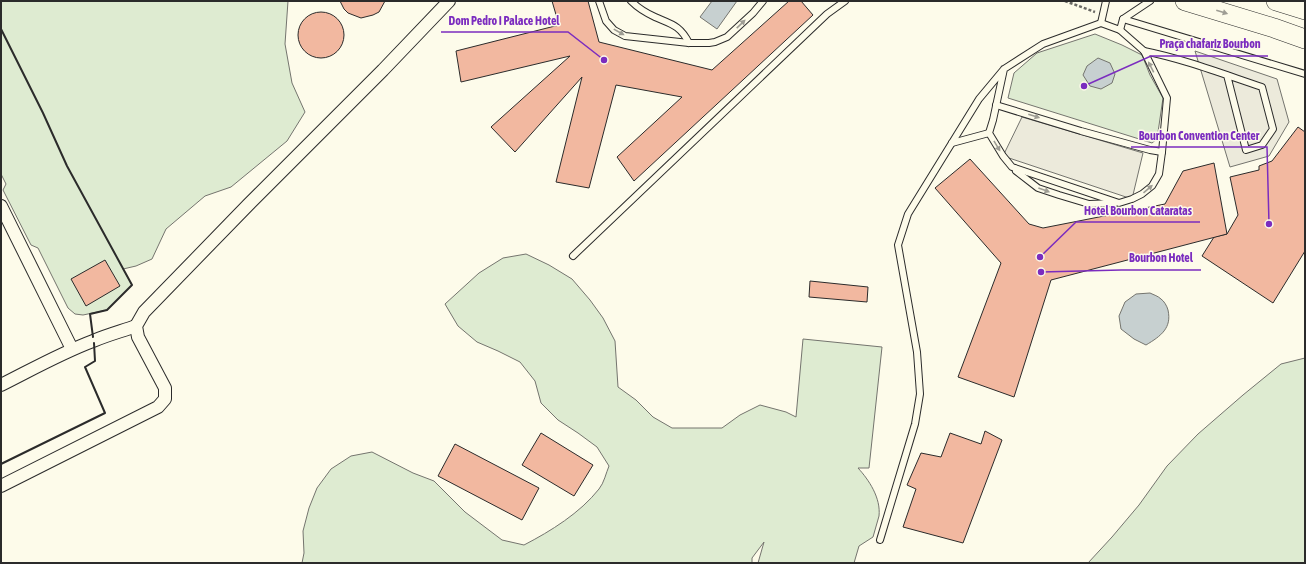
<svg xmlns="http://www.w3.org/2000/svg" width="1306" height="564" font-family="'Asap Condensed',sans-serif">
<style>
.green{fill:#deebd1;stroke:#74746e}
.parking{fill:#eceadb;stroke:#74746e}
.water{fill:#c7d0d0;stroke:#74746e}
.building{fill:#f2b8a0;stroke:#2b2b2b}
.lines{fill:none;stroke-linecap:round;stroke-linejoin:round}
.lane-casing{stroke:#2b2b2b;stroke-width:8}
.street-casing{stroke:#2b2b2b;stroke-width:14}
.primary-casing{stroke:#2b2b2b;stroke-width:20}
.path{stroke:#6a6964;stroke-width:2.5;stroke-dasharray:3 2;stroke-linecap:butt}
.lane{stroke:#fdfbea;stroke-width:6}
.street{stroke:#fdfbea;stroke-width:12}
.primary{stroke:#fdfbea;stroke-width:19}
.wall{stroke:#2b2b2b;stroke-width:2}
.oneway{fill:#9e9d94}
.leader{fill:none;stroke:#7b2cbf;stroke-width:1.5}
.callout-dot{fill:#7b2cbf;stroke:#fdfbea;stroke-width:1.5}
.callout-label{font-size:12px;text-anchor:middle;font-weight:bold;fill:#7b2cbf;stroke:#fdfbea;stroke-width:3;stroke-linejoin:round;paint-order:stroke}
</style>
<rect width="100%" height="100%" fill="#fdfbea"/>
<!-- green -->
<g class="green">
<path d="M 1,1 L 288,1 L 285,44 L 292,83 L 305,112 L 287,141 L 231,187 L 205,196 L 166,229 L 152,259 L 136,266 L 123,269 L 132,285 L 107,310 L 83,315 L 75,314 L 68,308 L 38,248 L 31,245 L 3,190 L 6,184 L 1,174 Z"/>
<path d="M 1095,34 L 1122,45 L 1142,55 L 1150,75 L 1163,98 L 1157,139 L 1152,143 L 1008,98 L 1014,73 L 1037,53 Z"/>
<path d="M 526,254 L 549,265 L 572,279 L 590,300 L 603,318 L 615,341 L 618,387 L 636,400 L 653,417 L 672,428 L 722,428 L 740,415 L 760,405 L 786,412 L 796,417 L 803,339 L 882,347 L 869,468 L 858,468 C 869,480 881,498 879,516 C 877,523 875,530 873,537 L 859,546 L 854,563 L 758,563 L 764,542 L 752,558 L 752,563 L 302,563 L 304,553 L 303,531 L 309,508 L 317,488 L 331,469 L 351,456 L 372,452 L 413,473 L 434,481 L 465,512 L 502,540 L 524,545 C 551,531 580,513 599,489 C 604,483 606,473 609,466 L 597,447 L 578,433 L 558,420 L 541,403 L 535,381 L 520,362 L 498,351 L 477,342 L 458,326 L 445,304 L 479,273 L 503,258 Z"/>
<path d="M 1305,358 L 1305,563 L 1088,563 L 1112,537 L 1139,505 L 1167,466 L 1198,434 L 1243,395 L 1281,364 Z"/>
</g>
<!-- parking -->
<g class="parking">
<path d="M 1195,51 L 1277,79 L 1289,122 L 1269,156 L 1230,167 Z"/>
<path d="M 1022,117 L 1143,153 L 1132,199 L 1003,156 Z"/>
</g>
<!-- water -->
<g class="water">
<path d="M 712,1 L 737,1 L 717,29 L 700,17 Z"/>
<path d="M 1098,58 L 1110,63 L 1115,74 L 1112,83 L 1101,89 L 1090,86 L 1083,75 L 1087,66 Z"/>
<path d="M 1150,293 C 1154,295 1158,296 1161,299 C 1164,301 1167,306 1168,310 C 1172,328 1161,336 1146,345 L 1134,339 L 1121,329 L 1119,316 L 1125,302 L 1136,294 Z"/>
</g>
<!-- building -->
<g class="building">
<path d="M 340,1 L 385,1 L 379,12 L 373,15 L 361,18 L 348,13 L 344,9 Z"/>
<path d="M 552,1 L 588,1 L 599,42 L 712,70 L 789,1 L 801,1 L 813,15 L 634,181 L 617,157 L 682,97 L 616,85 L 589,188 L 556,182 L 582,77 L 515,152 L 491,127 L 570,56 L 461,82 L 456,51 L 559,25 Z"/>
<circle cx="321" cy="35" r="23"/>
<path d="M 1298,127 L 1305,132 L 1305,251 L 1273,303 L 1202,256 L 1214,237 L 1227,234 L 1238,215 L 1230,177 L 1259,170 L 1259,166 L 1272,161 Z"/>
<path d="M 970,159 L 1029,224 L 1043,228 L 1165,204 L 1183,171 L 1214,163 L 1227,234 L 1051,280 L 1014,397 L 958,377 L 1001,263 L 935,188 Z"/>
<path d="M 105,260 L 120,286 L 86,306 L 71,279 Z"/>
<path d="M 810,281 L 868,287 L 867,302 L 809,297 Z"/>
<path d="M 985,431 L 1002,440 L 963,543 L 903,527 L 916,489 L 907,485 L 921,453 L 941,457 L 950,433 L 981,444 Z"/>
<path d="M 541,433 L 593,465 L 574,496 L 522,465 Z"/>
<path d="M 455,444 L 539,488 L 522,520 L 438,476 Z"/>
</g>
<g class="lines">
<!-- lane casing -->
<g class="lane-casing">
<g id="lane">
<path d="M 599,1 L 606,21 L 614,30 L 625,36 L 689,43 L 709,43 L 715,42 L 727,37 L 753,13 L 763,1"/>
<path d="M 631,1 C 638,8 646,13 655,17 C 671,24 680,25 689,43"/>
<path d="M 1123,19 L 1305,74"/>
<path d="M 1101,23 L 1106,1"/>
<path d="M 1120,30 L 1123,19 L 1150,1"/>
<path d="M 1144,51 C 1184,59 1223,74 1262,87 L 1273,129 L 1262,145 L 1246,150 L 1227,75"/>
<path d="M 996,105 L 1081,131 L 1150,150 L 1162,152"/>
<path d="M 952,143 L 989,133"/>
<path d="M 1016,171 L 1038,188 L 1059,195 L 1089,204 L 1115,203"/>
<path d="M 573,256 L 827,14 L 845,1"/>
<path d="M 880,540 L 915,424 L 920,394 L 917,352 L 898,245 L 908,214 L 979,99 L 1004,69 L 1043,44 L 1101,23 L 1120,30 L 1144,51 L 1167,98 L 1162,152 L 1159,174 L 1152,186 L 1142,194 L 1132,199 L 1119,203 L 1012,167 L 1003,156 L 989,133 L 993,120 L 1004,69"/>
</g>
</g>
<!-- street casing -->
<g class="street-casing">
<g id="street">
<path d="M 1,206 L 72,349"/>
<path d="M 1,385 C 31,370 61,353 93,341 C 107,335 122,331 136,326"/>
<path d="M 1,486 L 158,407 L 165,399 L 165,388 L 138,337 L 136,326 L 144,312 L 248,205 L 383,70 L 449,1"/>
</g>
</g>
<!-- primary casing -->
<g class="primary-casing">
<g id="primary">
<path d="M 1185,1 L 1274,28 L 1305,39"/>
<path d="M 1276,1 L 1305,10"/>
</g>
</g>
<!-- path -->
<path class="path" d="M 1065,1 L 1095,12"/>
<!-- lane -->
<use href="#lane" class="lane"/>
<!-- street -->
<use href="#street" class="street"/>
<!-- primary -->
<use href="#primary" class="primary"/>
<!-- wall -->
<g class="wall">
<path d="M 1,29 L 43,113 L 67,166 L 132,285 L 107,310 L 90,314 L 93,337"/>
<path d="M 1,464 L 105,413 L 85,367 L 95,361 L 94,343"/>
</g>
</g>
<!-- one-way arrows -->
<defs><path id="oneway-solid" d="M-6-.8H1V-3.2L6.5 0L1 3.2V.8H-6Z"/></defs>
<g class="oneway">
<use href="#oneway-solid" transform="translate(1222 12) rotate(17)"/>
<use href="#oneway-solid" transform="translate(741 24) rotate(-44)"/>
<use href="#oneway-solid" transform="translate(619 32) rotate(29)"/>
<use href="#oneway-solid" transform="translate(1151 67) rotate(-117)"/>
<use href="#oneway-solid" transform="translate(1034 116) rotate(18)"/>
<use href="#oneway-solid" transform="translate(997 146) rotate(59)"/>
<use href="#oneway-solid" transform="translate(1148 189) rotate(-41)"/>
<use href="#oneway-solid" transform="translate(1044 190) rotate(20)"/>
</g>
<!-- callouts -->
<path class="leader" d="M604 60L568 32H441M1084 86L1151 56H1268M1269 224L1267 147H1131M1040 257L1076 222H1200M1041 272L1121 270H1201"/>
<g class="callout-dot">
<circle cx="604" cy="60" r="4"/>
<circle cx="1084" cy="86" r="4"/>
<circle cx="1269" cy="224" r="4"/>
<circle cx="1040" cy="257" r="4"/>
<circle cx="1041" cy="272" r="4"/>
</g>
<g class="callout-label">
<text x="504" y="25">Dom Pedro I Palace Hotel</text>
<text x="1210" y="48">Praça chafariz Bourbon</text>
<text x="1199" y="140">Bourbon Convention Center</text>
<text x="1138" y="215">Hotel Bourbon Cataratas</text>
<text x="1161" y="262">Bourbon Hotel</text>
</g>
<!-- border -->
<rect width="1306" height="564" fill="none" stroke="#2b2b2b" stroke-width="4"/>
</svg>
